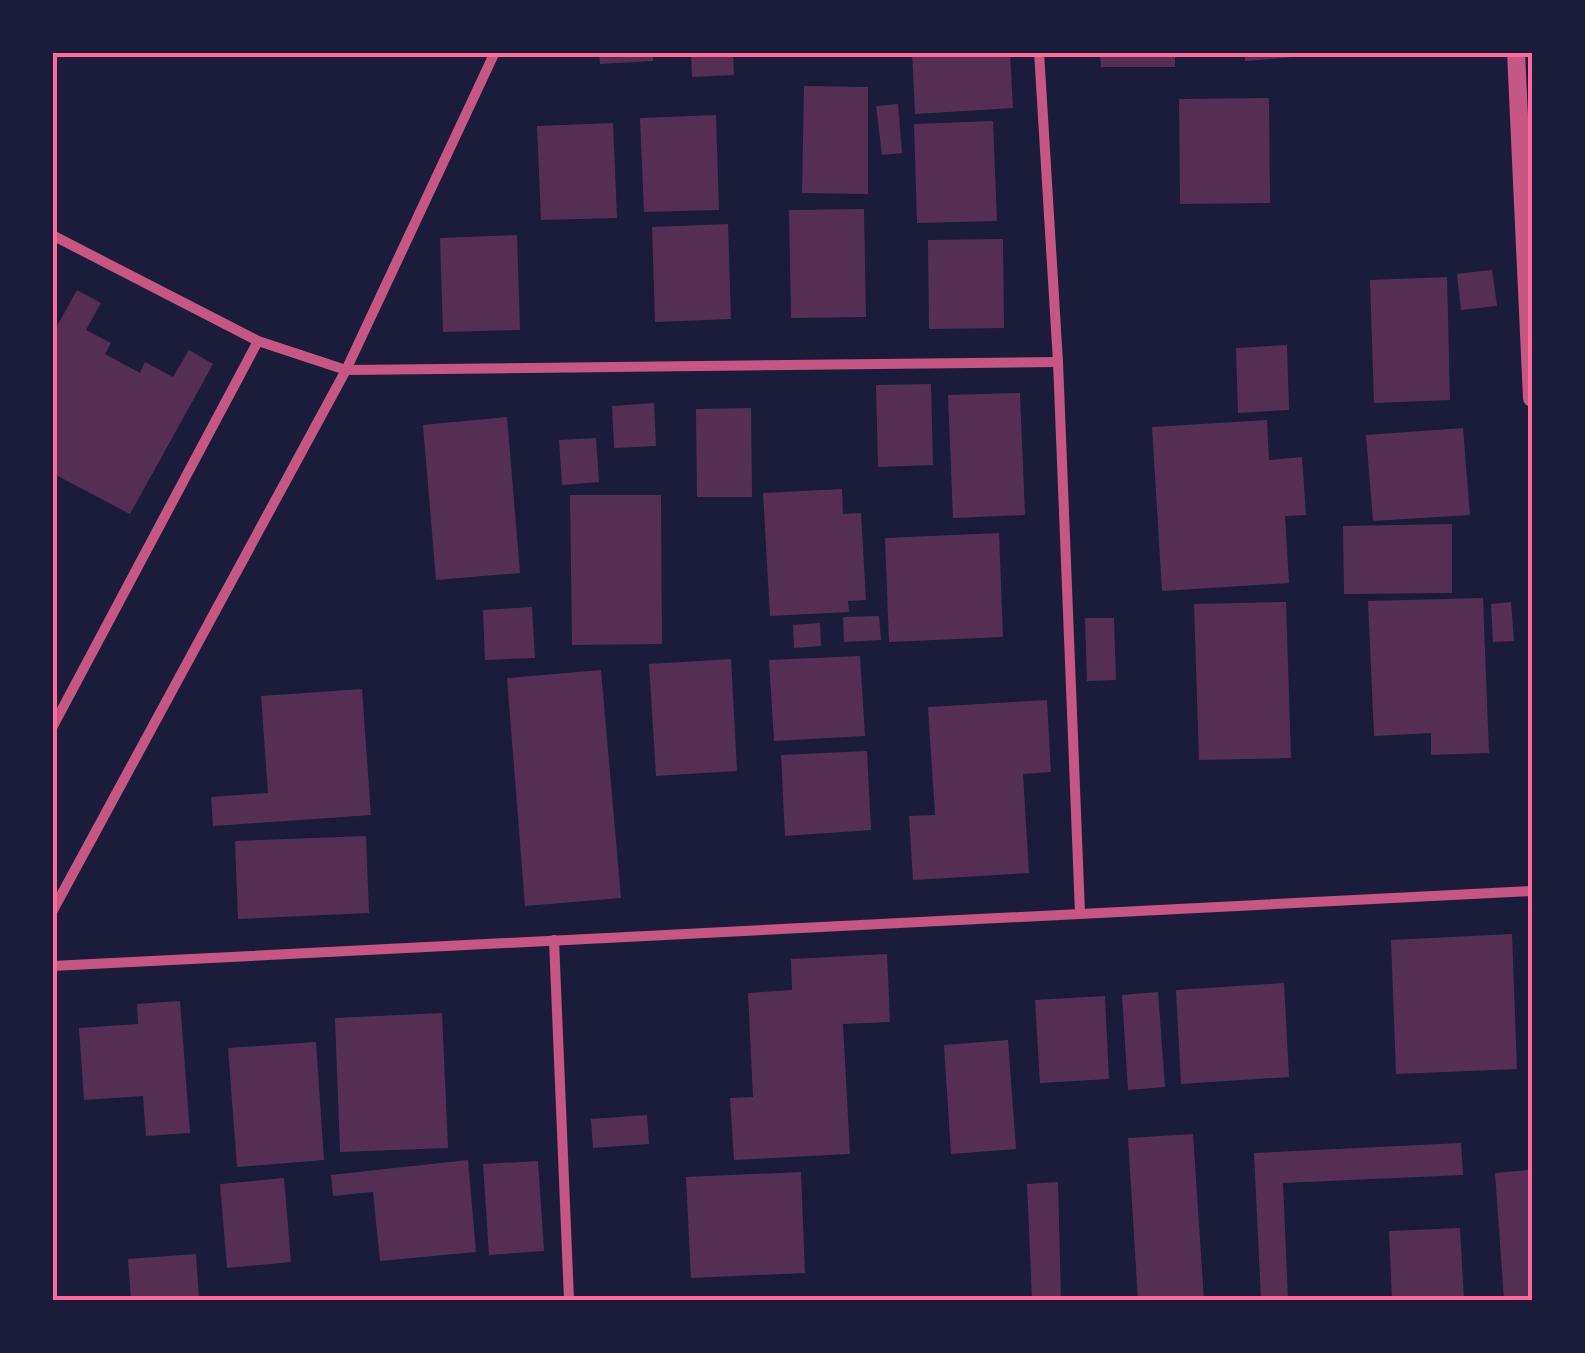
<svg xmlns="http://www.w3.org/2000/svg" width="1585" height="1353" font-family="Lato,sans-serif">
<style>
.building{fill:#542f53}
.lines{fill:none;stroke-linecap:round;stroke-linejoin:round}
.minor{stroke:#c65784;stroke-width:10}
.tertiary{stroke:#c65784;stroke-width:18}
.neatline{fill:none;stroke:#ff6b9d;stroke-width:4}
</style>
<rect width="100%" height="100%" fill="#1b1b3a"/>
<!-- building -->
<g class="building">
<path d="M 599,52 L 653,52 L 653,61 L 600,64 Z"/>
<path d="M 691,52 L 733,52 L 734,75 L 692,77 Z"/>
<path d="M 912,52 L 1010,52 L 1013,108 L 915,114 Z"/>
<path d="M 1100,52 L 1175,52 L 1175,67 L 1101,67 Z"/>
<path d="M 1245,52 L 1317,52 L 1317,55 L 1245,61 Z"/>
<path d="M 804,86 L 868,87 L 868,194 L 802,193 Z"/>
<path d="M 1269,98 L 1270,203 L 1180,204 L 1179,99 Z"/>
<path d="M 898,104 L 902,153 L 882,155 L 876,106 Z"/>
<path d="M 716,115 L 719,210 L 644,212 L 640,118 Z"/>
<path d="M 993,121 L 997,221 L 917,223 L 914,124 Z"/>
<path d="M 613,123 L 617,218 L 541,220 L 537,126 Z"/>
<path d="M 864,209 L 866,317 L 791,318 L 789,210 Z"/>
<path d="M 728,224 L 731,319 L 655,322 L 652,227 Z"/>
<path d="M 517,235 L 520,330 L 443,332 L 440,238 Z"/>
<path d="M 1003,239 L 1004,328 L 929,329 L 928,240 Z"/>
<path d="M 1492,270 L 1497,306 L 1461,310 L 1457,274 Z"/>
<path d="M 1447,277 L 1450,400 L 1374,403 L 1370,280 Z"/>
<path d="M 77,290 L 101,303 L 86,330 L 111,343 L 105,354 L 140,373 L 145,362 L 173,377 L 189,350 L 213,364 L 130,514 L 52,473 L 52,335 Z"/>
<path d="M 1287,345 L 1289,410 L 1238,413 L 1236,348 Z"/>
<path d="M 931,384 L 933,465 L 878,467 L 876,385 Z"/>
<path d="M 1020,393 L 1025,515 L 953,518 L 948,395 Z"/>
<path d="M 654,403 L 656,446 L 614,448 L 612,406 Z"/>
<path d="M 751,408 L 752,497 L 697,497 L 696,409 Z"/>
<path d="M 507,417 L 520,573 L 436,580 L 423,425 Z"/>
<path d="M 1267,420 L 1269,460 L 1302,457 L 1306,515 L 1285,516 L 1289,583 L 1162,591 L 1152,427 Z"/>
<path d="M 1463,428 L 1470,515 L 1373,521 L 1366,435 Z"/>
<path d="M 596,438 L 599,482 L 562,485 L 559,440 Z"/>
<path d="M 842,489 L 843,514 L 861,513 L 866,600 L 848,601 L 849,612 L 770,616 L 763,493 Z"/>
<path d="M 570,495 L 661,495 L 662,644 L 572,645 Z"/>
<path d="M 1452,524 L 1452,593 L 1344,594 L 1343,526 Z"/>
<path d="M 999,533 L 1003,637 L 889,642 L 885,538 Z"/>
<path d="M 1483,598 L 1489,753 L 1431,755 L 1431,733 L 1374,736 L 1368,601 Z"/>
<path d="M 1286,602 L 1291,758 L 1199,760 L 1194,604 Z"/>
<path d="M 1511,602 L 1514,641 L 1493,642 L 1491,604 Z"/>
<path d="M 532,607 L 535,658 L 485,660 L 483,610 Z"/>
<path d="M 879,616 L 881,640 L 844,642 L 843,617 Z"/>
<path d="M 1085,618 L 1114,618 L 1116,680 L 1087,681 Z"/>
<path d="M 820,623 L 821,646 L 794,648 L 793,625 Z"/>
<path d="M 860,656 L 865,736 L 774,741 L 769,660 Z"/>
<path d="M 731,659 L 737,771 L 656,776 L 649,664 Z"/>
<path d="M 601,670 L 621,898 L 525,906 L 507,678 Z"/>
<path d="M 362,689 L 371,815 L 213,826 L 211,797 L 268,793 L 261,696 Z"/>
<path d="M 1047,700 L 1051,772 L 1023,774 L 1029,873 L 913,880 L 909,816 L 935,815 L 928,707 Z"/>
<path d="M 867,751 L 871,830 L 785,836 L 781,755 Z"/>
<path d="M 366,836 L 369,913 L 238,919 L 235,841 Z"/>
<path d="M 1512,934 L 1517,1069 L 1396,1074 L 1391,940 Z"/>
<path d="M 887,954 L 890,1022 L 843,1024 L 850,1154 L 734,1160 L 730,1098 L 753,1097 L 748,993 L 792,990 L 791,959 Z"/>
<path d="M 1284,983 L 1289,1077 L 1181,1084 L 1176,990 Z"/>
<path d="M 1158,992 L 1165,1087 L 1128,1090 L 1122,995 Z"/>
<path d="M 1105,996 L 1109,1079 L 1040,1083 L 1035,1000 Z"/>
<path d="M 180,1001 L 190,1133 L 146,1136 L 143,1096 L 84,1100 L 79,1028 L 138,1024 L 137,1004 Z"/>
<path d="M 442,1013 L 448,1148 L 340,1152 L 335,1018 Z"/>
<path d="M 1008,1040 L 1016,1149 L 951,1154 L 944,1045 Z"/>
<path d="M 316,1042 L 324,1160 L 237,1167 L 228,1048 Z"/>
<path d="M 647,1115 L 649,1144 L 593,1148 L 591,1119 Z"/>
<path d="M 1193,1134 L 1204,1300 L 1138,1300 L 1128,1138 Z"/>
<path d="M 1461,1143 L 1463,1175 L 1283,1183 L 1288,1300 L 1261,1300 L 1254,1153 Z"/>
<path d="M 468,1160 L 476,1252 L 380,1261 L 373,1192 L 333,1196 L 331,1175 Z"/>
<path d="M 538,1161 L 544,1251 L 489,1255 L 483,1164 Z"/>
<path d="M 1528,1170 L 1532,1300 L 1504,1300 L 1495,1173 Z"/>
<path d="M 801,1172 L 805,1273 L 691,1278 L 686,1177 Z"/>
<path d="M 284,1178 L 291,1262 L 227,1268 L 220,1184 Z"/>
<path d="M 1058,1182 L 1061,1300 L 1032,1300 L 1027,1184 Z"/>
<path d="M 1460,1228 L 1464,1300 L 1392,1300 L 1389,1231 Z"/>
<path d="M 196,1254 L 199,1300 L 131,1300 L 128,1259 Z"/>
</g>
<g class="lines">
<!-- minor -->
<g class="minor">
<path d="M 1039,52 L 1058,362 L 1080,913"/>
<path d="M 52,235 L 258,341 L 346,370 L 1058,362"/>
<path d="M 52,728 L 258,341"/>
<path d="M 52,912 L 346,370 L 495,52"/>
<path d="M 554,940 L 569,1300"/>
<path d="M 52,966 L 1532,891"/>
</g>
<!-- tertiary -->
<path class="tertiary" d="M 1516,52 L 1532,398"/>
</g>
<!-- border -->
<rect width="1585" height="1353" fill="none" stroke="#1b1b3a" stroke-width="110"/>
<rect x="55" y="55" width="1475" height="1243" class="neatline"/>
</svg>
